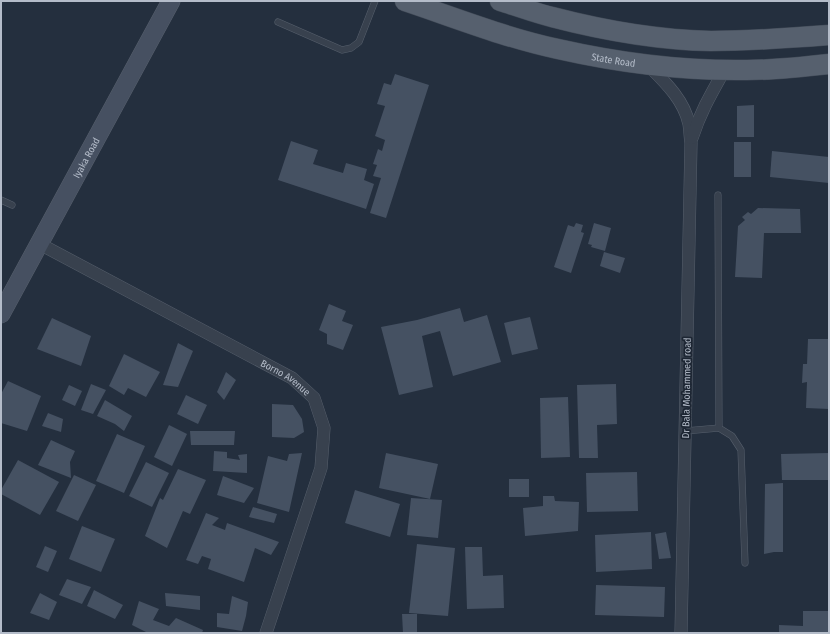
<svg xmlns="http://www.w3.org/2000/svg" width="830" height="634" font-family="'Fira Sans Condensed',sans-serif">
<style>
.building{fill:#455162}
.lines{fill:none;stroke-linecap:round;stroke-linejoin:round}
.lane-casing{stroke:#565f6c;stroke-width:7}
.street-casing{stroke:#565f6c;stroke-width:13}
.secondary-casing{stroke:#565f6c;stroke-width:19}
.primary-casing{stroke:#414a57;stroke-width:21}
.lane{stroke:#38414e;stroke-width:6}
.street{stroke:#38414e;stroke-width:12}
.secondary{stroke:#465061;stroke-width:18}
.primary{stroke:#56606e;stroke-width:20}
.labels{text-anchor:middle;stroke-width:3.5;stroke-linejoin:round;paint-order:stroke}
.street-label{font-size:10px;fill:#b4bcc9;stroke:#1d2633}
</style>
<rect width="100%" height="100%" fill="#242f3e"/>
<!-- building -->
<g class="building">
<path d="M 395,74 L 429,85 L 386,218 L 370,213 L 381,178 L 373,176 L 377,165 L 373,164 L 378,149 L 382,151 L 385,140 L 375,136 L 385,106 L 377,104 L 384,83 L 391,85 Z"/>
<path d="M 754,105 L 754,137 L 737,137 L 737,106 Z"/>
<path d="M 291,141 L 318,150 L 313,164 L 343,173 L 346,163 L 367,169 L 364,180 L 374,184 L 366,209 L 278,180 Z"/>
<rect x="734" y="142" width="17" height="35"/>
<path d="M 772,151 L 829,157 L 829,183 L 770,177 Z"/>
<path d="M 758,208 L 800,209 L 801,233 L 764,233 L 762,278 L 735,277 L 738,226 L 745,220 L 742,217 L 748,212 L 751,214 Z"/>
<path d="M 576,223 L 583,225 L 581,232 L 584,233 L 571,273 L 554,267 L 568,225 L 574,227 Z"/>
<path d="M 594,223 L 611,228 L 605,251 L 591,247 L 592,245 L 588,244 Z"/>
<path d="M 604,252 L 625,258 L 620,273 L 600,266 Z"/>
<path d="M 329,304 L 346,311 L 342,321 L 353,325 L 343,350 L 327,344 L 327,334 L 319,330 Z"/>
<path d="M 460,308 L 464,322 L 487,315 L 501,362 L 453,376 L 440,331 L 422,336 L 433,387 L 399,395 L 381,327 L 417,320 Z"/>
<path d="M 530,317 L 538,349 L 512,355 L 504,323 Z"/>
<path d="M 52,318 L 91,336 L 81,366 L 37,349 Z"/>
<path d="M 808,339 L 829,339 L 829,409 L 806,408 L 807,382 L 802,383 L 803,364 L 807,364 Z"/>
<path d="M 178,343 L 193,351 L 178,387 L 163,385 Z"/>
<path d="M 124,354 L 160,372 L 146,397 L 128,388 L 124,395 L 109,386 Z"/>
<path d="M 226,372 L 236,380 L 224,400 L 217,392 Z"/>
<path d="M 8,381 L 41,396 L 27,431 L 1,423 L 1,394 Z"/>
<path d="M 91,384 L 106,390 L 93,414 L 81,410 Z"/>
<path d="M 616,384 L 617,424 L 597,425 L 598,458 L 579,458 L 577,385 Z"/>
<path d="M 69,385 L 82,391 L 75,406 L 62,400 Z"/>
<path d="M 186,395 L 207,405 L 198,424 L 177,414 Z"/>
<path d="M 568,397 L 570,457 L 541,458 L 540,398 Z"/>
<path d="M 105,400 L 132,416 L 124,431 L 115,424 L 97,416 Z"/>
<path d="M 272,404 L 293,405 L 302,419 L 304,432 L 294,438 L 272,437 Z"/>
<path d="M 48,413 L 63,419 L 61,432 L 42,426 Z"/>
<path d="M 169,425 L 187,434 L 172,466 L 154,457 Z"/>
<path d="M 190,431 L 235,431 L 234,445 L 191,445 Z"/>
<path d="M 117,434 L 145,446 L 124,493 L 96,481 Z"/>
<path d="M 51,440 L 75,451 L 70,462 L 71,478 L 38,465 Z"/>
<path d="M 214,451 L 227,452 L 227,458 L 240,460 L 238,455 L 247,454 L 247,473 L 213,471 Z"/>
<path d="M 302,453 L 289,512 L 257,503 L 268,456 L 287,461 L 289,454 Z"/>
<path d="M 386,453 L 438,464 L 430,499 L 379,488 Z"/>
<path d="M 829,453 L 829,480 L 782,480 L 781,454 Z"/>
<path d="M 18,460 L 59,482 L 40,515 L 1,494 L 1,490 Z"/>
<path d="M 146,462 L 169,473 L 152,507 L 129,496 Z"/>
<path d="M 178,469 L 206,480 L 190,514 L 183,511 L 167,548 L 145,536 L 160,498 L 163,500 Z"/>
<path d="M 637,472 L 638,511 L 587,512 L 586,473 Z"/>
<path d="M 74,475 L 96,485 L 78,521 L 56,511 Z"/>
<path d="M 223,476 L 254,488 L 244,503 L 217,495 Z"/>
<rect x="509" y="479" width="20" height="18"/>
<path d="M 783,483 L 783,552 L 774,552 L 764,554 L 765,484 Z"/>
<path d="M 355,490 L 400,504 L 390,537 L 345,523 Z"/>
<path d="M 543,496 L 554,496 L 555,501 L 579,502 L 578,531 L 525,536 L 523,508 L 543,506 Z"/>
<path d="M 411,498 L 442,500 L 438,538 L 407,535 Z"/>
<path d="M 253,507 L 277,514 L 274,523 L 249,517 Z"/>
<path d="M 206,513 L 219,518 L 212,525 L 225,530 L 227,523 L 279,542 L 271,555 L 255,548 L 244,582 L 208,569 L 211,559 L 202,556 L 198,564 L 186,560 Z"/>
<path d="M 82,526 L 115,539 L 101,572 L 69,559 Z"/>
<path d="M 651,532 L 652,569 L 596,572 L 595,535 Z"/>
<path d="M 666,532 L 671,558 L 659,559 L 655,534 Z"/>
<path d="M 417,544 L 455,548 L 448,616 L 409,613 Z"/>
<path d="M 45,546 L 57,551 L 48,572 L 36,567 Z"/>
<path d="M 465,547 L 482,547 L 483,576 L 503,575 L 504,608 L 467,609 Z"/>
<path d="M 67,579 L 91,587 L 82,604 L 59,595 Z"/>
<path d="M 596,585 L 665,587 L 664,617 L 595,615 Z"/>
<path d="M 94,590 L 123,605 L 115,619 L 87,606 Z"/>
<path d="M 40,593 L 57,602 L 49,620 L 30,613 Z"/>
<path d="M 165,593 L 200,596 L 200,610 L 166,606 Z"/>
<path d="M 232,596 L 248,602 L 246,616 L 242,631 L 217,627 L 217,613 L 229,614 Z"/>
<path d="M 139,601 L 159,609 L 153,620 L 169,626 L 176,618 L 203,630 L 202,633 L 148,633 L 132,625 Z"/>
<path d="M 803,611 L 829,611 L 829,633 L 779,633 L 779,625 L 803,626 Z"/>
<path d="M 402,614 L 417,614 L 417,633 L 403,633 Z"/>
</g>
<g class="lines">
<!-- lane casing -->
<g class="lane-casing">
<g id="lane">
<path d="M 278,22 L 342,50 L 351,48 L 359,42 L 375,1"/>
<path d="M 718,195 L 719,428"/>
<path d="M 1,200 L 12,205"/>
<path d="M 685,431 L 719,428 L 732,436 L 741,450 L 745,563"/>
</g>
</g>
<!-- street casing -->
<g class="street-casing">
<g id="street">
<path d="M 648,65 C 665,82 684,100 689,124 C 690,130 690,137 691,143 L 681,633"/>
<path d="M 692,138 C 701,111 711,94 725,69"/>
<path id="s1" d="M 38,243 L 292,378 L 314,398 L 324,428 L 321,468 L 266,633"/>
</g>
</g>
<!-- secondary casing -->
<g class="secondary-casing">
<g id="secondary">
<path id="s2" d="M 1,314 L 171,1"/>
</g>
</g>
<!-- primary casing -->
<g class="primary-casing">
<g id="primary">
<path id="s3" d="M 405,1 C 456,18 506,38 558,49 C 620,63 684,71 747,70 C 775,70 802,67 829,64"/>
<path d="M 500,1 C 517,6 535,13 552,17 C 602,30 659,40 711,41 C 750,41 790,38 829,35"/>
</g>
</g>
<!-- lane -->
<use href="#lane" class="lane"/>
<!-- street -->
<use href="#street" class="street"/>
<!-- secondary -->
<use href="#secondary" class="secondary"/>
<!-- primary -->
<use href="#primary" class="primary"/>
</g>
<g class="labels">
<!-- street labels -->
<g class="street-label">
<text dy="4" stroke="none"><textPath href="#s3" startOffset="217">State Road</textPath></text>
<text dy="4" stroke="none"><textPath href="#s2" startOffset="178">Iyaka Road</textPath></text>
<text dy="4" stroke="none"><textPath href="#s1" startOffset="282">Borno Avenue</textPath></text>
<text transform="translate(686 388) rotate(-89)" y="4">Dr Bala Mohammed road</text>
</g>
</g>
<!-- border -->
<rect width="830" height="634" fill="none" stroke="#b4bcc9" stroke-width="4"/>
</svg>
